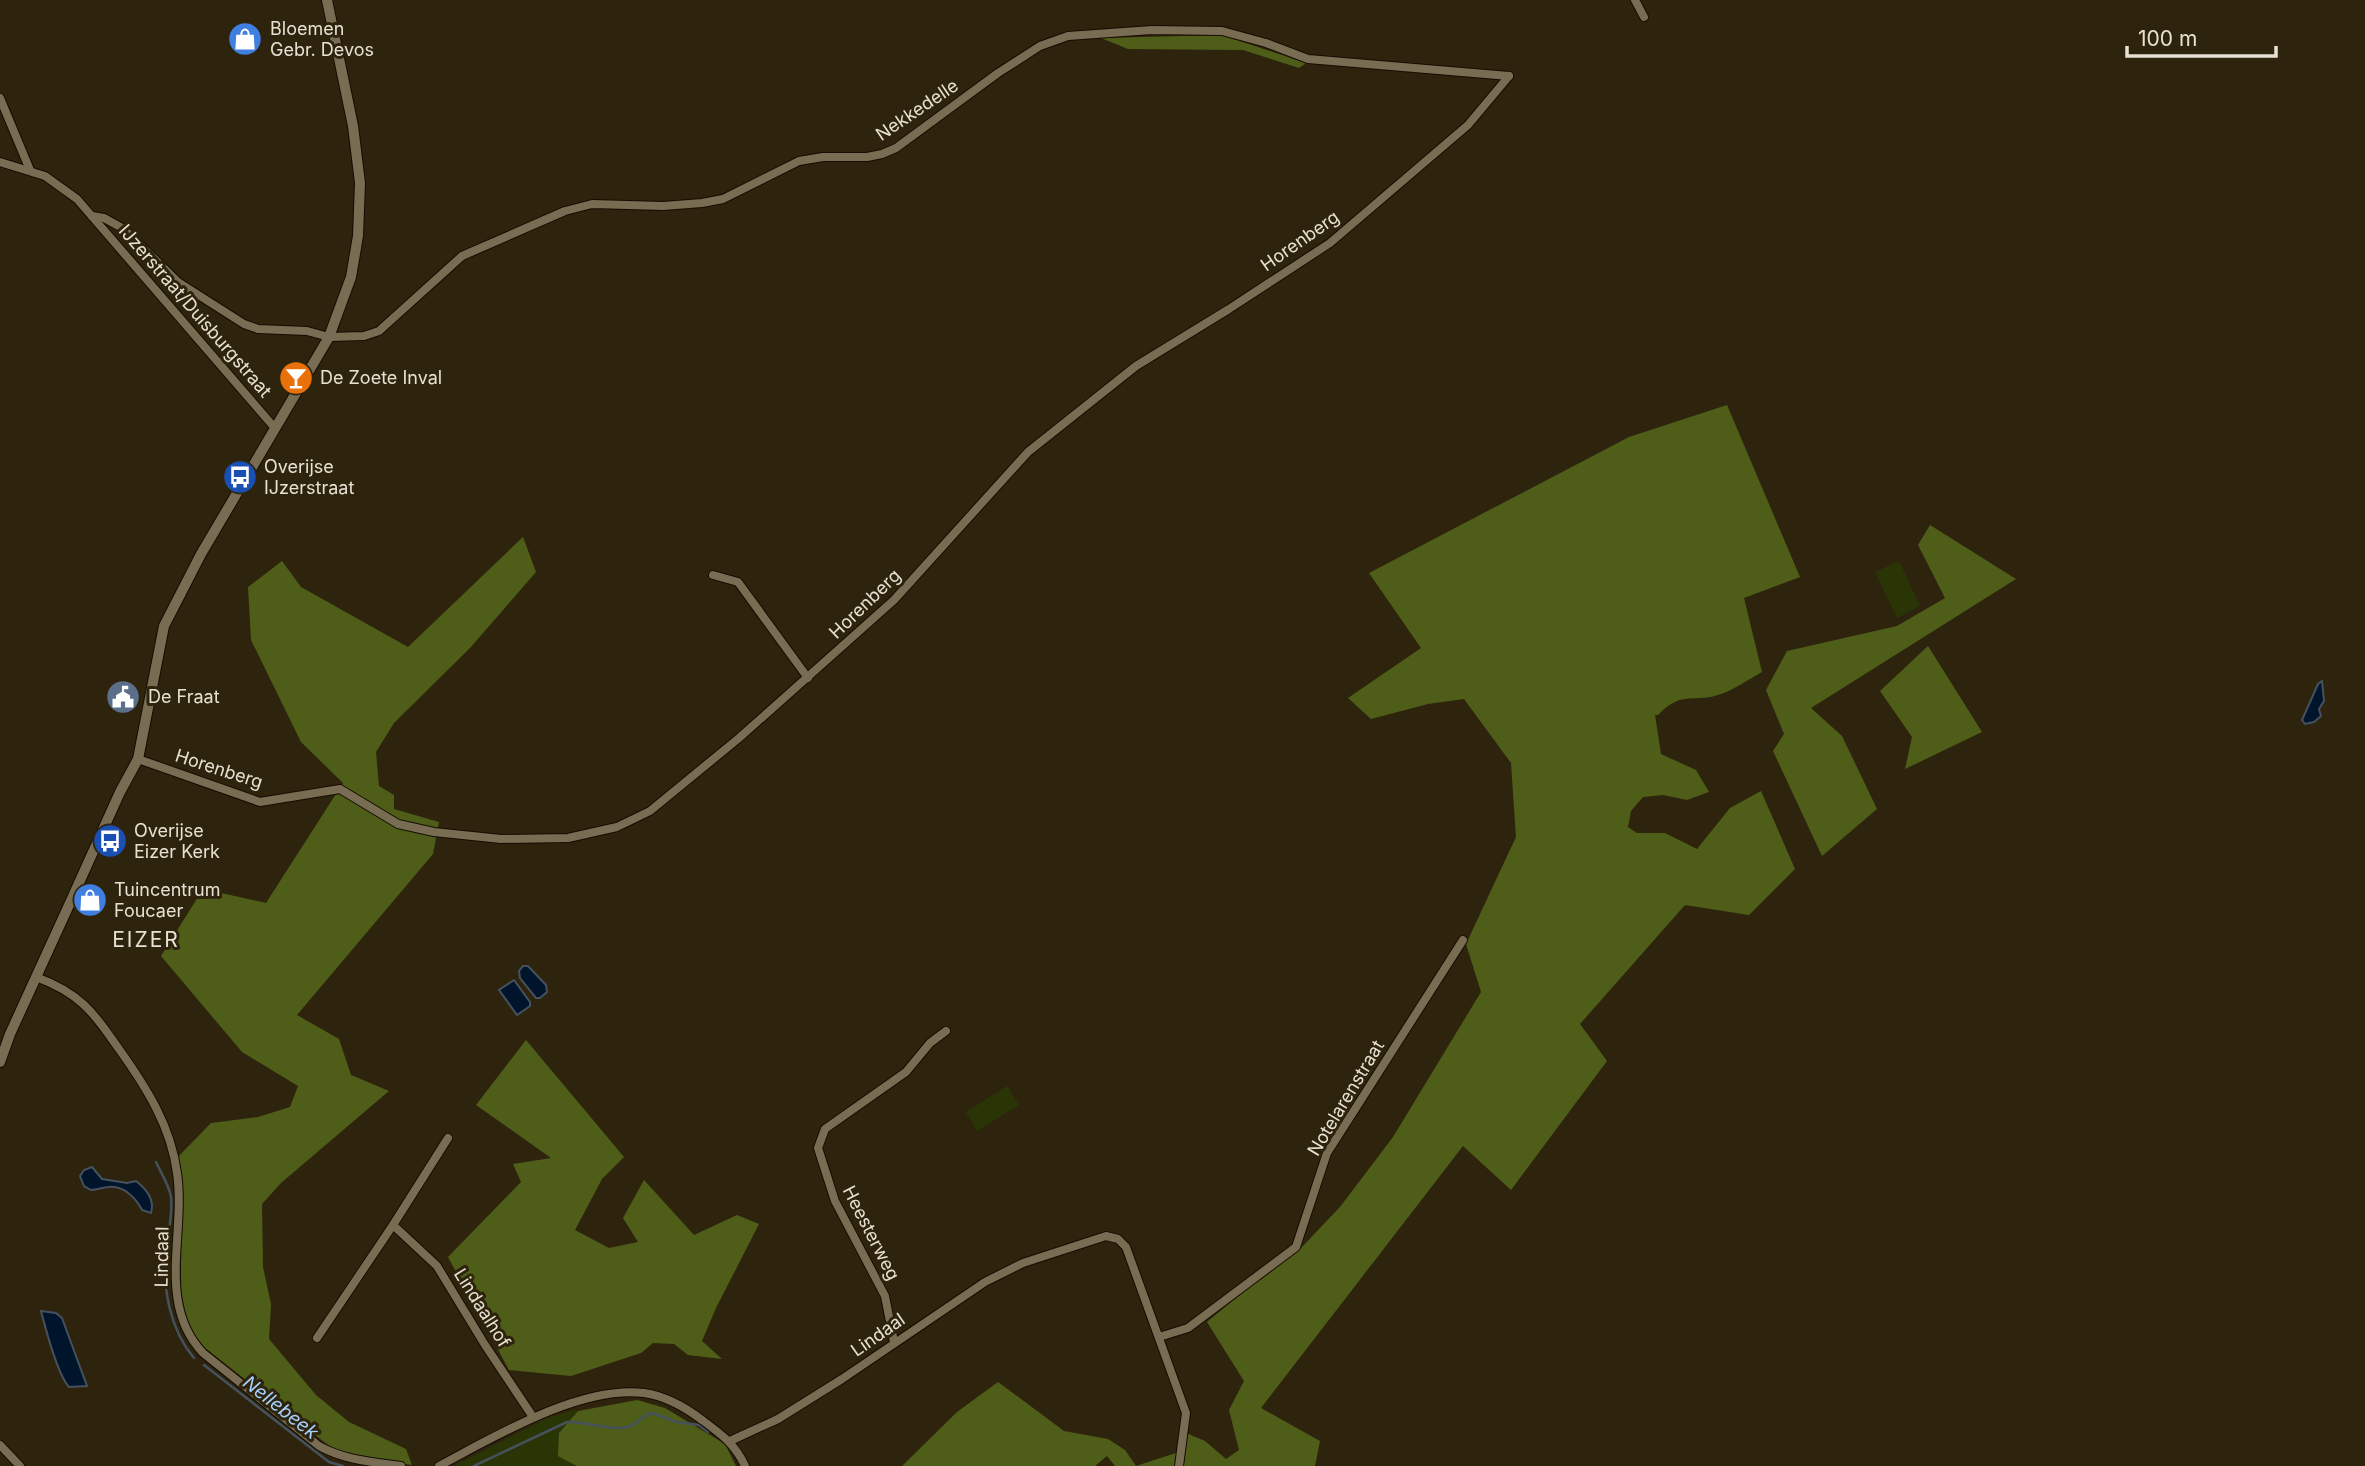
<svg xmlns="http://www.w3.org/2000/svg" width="2365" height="1466" font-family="Inter,sans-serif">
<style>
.green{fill:#2a3506}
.forest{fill:#4e5e19}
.water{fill:#00152c;stroke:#45525e;stroke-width:2}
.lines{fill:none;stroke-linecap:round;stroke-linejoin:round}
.stream{stroke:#45525e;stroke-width:2.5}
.minor-casing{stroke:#160c00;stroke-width:10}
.tertiary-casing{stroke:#160c00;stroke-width:12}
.minor{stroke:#786c53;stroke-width:8}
.tertiary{stroke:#786c53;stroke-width:10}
.labels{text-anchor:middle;stroke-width:6;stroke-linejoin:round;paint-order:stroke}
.poi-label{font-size:18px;fill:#e7e1d3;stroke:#2e240d;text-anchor:start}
.street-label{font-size:18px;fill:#e7e1d3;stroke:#2e240d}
.water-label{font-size:19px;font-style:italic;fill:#a4cff9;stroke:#2e240d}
.quarter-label{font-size:21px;letter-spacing:2px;fill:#e7e1d3;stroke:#2e240d}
</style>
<rect width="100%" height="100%" fill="#2e240d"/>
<!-- green -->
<g class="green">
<path d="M 1899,561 L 1920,606 L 1897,618 L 1875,572 Z"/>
<path d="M 1007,1086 L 1019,1105 L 977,1131 L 966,1112 Z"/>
<path d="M 574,1410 L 578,1411 L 559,1433 L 577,1466 L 454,1466 L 547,1418 Z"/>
</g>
<!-- forest -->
<g class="forest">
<path d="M 1222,35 L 1306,63 L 1299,68 L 1243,50 L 1128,49 L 1101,38 Z"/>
<path d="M 1727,405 L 1800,577 L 1744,598 L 1762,672 C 1749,679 1735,689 1721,694 C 1694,704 1683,689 1658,715 L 1655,715 L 1661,754 L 1696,770 L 1709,792 L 1687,800 L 1663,795 L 1643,797 L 1631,811 L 1628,827 L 1637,833 L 1665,833 L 1697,849 L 1730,808 L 1761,791 L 1795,869 L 1749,915 L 1685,905 L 1580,1024 L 1607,1061 L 1511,1190 L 1463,1146 L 1261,1408 L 1320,1441 L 1315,1466 L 1115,1466 L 1107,1456 L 1095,1466 L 902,1466 L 957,1412 L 998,1382 L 1064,1431 L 1108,1439 L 1125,1450 L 1136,1466 L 1185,1450 L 1186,1433 L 1205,1441 L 1226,1459 L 1239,1450 L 1229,1410 L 1244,1381 L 1207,1322 L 1266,1273 L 1301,1248 L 1340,1207 L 1393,1137 L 1481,992 L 1466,944 L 1516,837 L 1511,763 L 1464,699 L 1428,704 L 1371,719 L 1348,698 L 1421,648 L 1369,573 L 1629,437 Z"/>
<path d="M 1930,525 L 2016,579 L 1811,708 L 1842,736 L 1877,809 L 1822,856 L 1773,751 L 1784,734 L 1766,690 L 1787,651 L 1897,626 L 1945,598 L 1918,545 Z"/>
<path d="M 523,537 L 536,572 L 470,648 L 394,723 L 376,752 L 379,786 L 394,795 L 394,809 L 439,822 L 433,854 L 297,1015 L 339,1039 L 351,1075 L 389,1091 L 281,1183 L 262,1204 L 263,1267 L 271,1304 L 269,1339 L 316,1395 L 349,1422 L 406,1449 L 412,1465 L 342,1456 L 190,1336 L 178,1276 L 183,1210 L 177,1158 L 211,1123 L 258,1117 L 290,1107 L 298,1086 L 242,1052 L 161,956 L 203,889 L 266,903 L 343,783 L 301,742 L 251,640 L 248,587 L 282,561 L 301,587 L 408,647 Z"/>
<path d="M 1928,646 L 1982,732 L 1905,769 L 1912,737 L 1880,691 Z"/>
<path d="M 526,1040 L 624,1157 L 602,1179 L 575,1230 L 609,1248 L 638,1242 L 623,1218 L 644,1180 L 694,1235 L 737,1215 L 759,1224 L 716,1308 L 702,1341 L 722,1359 L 688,1355 L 674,1344 L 653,1343 L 641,1353 L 571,1376 L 509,1370 L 448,1257 L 521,1182 L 513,1164 L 551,1158 L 476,1105 Z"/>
<path d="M 637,1400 L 665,1408 L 725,1444 L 736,1466 L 577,1466 L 558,1456 L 559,1433 L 578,1411 Z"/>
</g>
<!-- water -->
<g class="water">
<path d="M 2322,681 L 2324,701 L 2319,709 L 2321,716 L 2314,722 L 2305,724 L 2302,720 L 2318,684 Z"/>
<path d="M 523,966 L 528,966 L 546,985 L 547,992 L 540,998 L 536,998 L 520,978 L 519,971 Z"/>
<path d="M 514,980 L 530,1002 L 530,1006 L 517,1015 L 499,990 Z"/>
<path d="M 92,1167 L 102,1179 L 127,1183 L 136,1181 C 146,1189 155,1199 151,1213 L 142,1210 C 136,1198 123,1185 109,1187 C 102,1187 98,1190 91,1190 L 84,1186 L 80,1176 L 84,1170 Z"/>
<path d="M 41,1311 L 56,1313 L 62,1318 L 87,1386 L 69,1387 C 57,1374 46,1330 41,1311 Z"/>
</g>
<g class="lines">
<!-- stream -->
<g class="stream">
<path d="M 156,1162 C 161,1173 169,1185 171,1197 C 173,1215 168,1233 166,1251 C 162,1287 170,1330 194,1358"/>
<path d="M 204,1365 L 329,1462 L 343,1466"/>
<path d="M 474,1466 L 567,1422 C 587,1421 609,1431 628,1427 C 638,1424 642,1415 652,1413 L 676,1422 L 699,1425 L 708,1432"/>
</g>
<!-- minor casing -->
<g class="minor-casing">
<g id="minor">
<path d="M 1635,0 L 1644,17"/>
<path d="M 0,98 L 30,170"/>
<path d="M 0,162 L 45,176 L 77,199 L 274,427"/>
<path d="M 92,216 L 104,218 L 124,229 L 178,282 L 244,324 L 258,329 L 307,331 L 329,337 L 364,336 L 379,331 L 462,256 L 565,211 L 592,204 L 663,206 L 702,203 L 723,199 L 799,161 L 823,157 L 867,157 L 882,154 L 896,148 L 998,73 L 1040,46 L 1068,36 L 1152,30 L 1222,31 L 1266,43 L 1308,59 L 1509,76"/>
<path d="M 713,575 L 738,582 L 808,678"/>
<path d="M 138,759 L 260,802 L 340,789 L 398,824 L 434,832 L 501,839 L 568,838 L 617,827 L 650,811 L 739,738 L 894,600 L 1028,452 L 1136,366 L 1229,309 L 1330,243 L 1468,125 L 1509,76"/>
<path d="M 36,977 C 80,993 93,1012 119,1049 C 146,1087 171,1126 177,1173 C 186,1234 156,1303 203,1353 L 319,1446 C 344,1460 372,1462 401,1466"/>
<path d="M 448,1138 L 393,1225 L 437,1266 L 485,1345 L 533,1417"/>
<path d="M 1159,1337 L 1188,1328 L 1296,1247 L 1327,1153 L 1463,940"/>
<path d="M 317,1338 L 393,1225"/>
<path d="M 894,1342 L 885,1296 L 835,1201 L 818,1148 L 825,1129 L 906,1072 L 930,1043 L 946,1031"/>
<path d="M 730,1441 L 778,1419 L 842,1379 L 985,1282 L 1023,1263 L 1106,1236 L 1118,1239 L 1126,1247 L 1186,1413 L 1179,1466"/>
<path d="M 0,1445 L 20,1466"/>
<path d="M 439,1466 C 494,1437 580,1385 644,1393 C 665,1396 685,1407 702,1420 C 721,1434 735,1444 745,1466"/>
</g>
</g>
<!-- tertiary casing -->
<g class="tertiary-casing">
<path id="tertiary" d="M 0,1062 L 10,1034 L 69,905 L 120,792 L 138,759 L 164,626 L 201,554 L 329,337 L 351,277 L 358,236 L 360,183 L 353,126 L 327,0"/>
</g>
<!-- minor -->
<use href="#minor" class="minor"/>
<!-- tertiary -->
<use href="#tertiary" class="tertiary"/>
</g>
<!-- icons -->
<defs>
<g id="shop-disc" transform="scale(1.75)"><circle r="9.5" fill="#3f7fe0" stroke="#2e240d"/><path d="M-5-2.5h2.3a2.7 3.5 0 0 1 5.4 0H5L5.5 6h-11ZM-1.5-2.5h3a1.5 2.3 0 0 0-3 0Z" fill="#fff"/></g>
<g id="bar-disc" transform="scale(1.75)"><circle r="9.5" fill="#e8710a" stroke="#2e240d"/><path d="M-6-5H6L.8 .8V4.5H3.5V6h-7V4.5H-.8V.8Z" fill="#fff"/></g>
<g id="bus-disc" transform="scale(1.75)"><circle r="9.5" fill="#1a4fb4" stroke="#2e240d"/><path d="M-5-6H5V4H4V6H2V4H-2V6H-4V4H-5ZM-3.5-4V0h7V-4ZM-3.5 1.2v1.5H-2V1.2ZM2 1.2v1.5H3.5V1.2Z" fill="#fff"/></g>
<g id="civic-disc" transform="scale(1.75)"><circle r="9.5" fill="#5c6f8a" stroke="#2e240d"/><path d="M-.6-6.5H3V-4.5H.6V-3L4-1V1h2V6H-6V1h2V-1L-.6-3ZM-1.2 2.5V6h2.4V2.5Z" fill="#fff"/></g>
</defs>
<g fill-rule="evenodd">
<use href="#shop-disc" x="245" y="39"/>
<use href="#bar-disc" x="296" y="378"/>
<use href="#bus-disc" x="240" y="477"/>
<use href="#civic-disc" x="123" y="697"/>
<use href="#bus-disc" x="110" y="841"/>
<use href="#shop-disc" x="90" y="900"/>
</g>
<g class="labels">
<!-- poi labels -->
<g class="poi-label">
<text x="270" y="35">Bloemen<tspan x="270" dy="21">Gebr. Devos</tspan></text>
<text x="320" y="384">De Zoete Inval</text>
<text x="264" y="473">Overijse<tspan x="264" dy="21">IJzerstraat</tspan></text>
<text x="148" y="703">De Fraat</text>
<text x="134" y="837">Overijse<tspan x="134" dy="21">Eizer Kerk</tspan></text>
<text x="114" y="896">Tuincentrum<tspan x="114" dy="21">Foucaer</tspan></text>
</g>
<!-- street labels -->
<g class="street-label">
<text transform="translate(917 110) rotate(-34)" y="6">Nekkedelle</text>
<text transform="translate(1300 241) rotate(-35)" y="6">Horenberg</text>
<text transform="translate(195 311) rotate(49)" y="6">IJzerstraat/Duisburgstraat</text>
<text transform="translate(865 604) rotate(-44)" y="6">Horenberg</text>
<text transform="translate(219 769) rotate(18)" y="6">Horenberg</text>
<text transform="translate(1346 1098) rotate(-59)" y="6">Notelarenstraat</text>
<text transform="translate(871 1233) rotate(63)" y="6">Heesterweg</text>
<text transform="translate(162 1257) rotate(-89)" y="6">Lindaal</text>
<text transform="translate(482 1308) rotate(58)" y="6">Lindaalhof</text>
<text transform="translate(878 1335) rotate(-35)" y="6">Lindaal</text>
</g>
<!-- water labels -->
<g class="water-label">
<text transform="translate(281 1407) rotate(38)" y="7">Nellebeek</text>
</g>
<!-- quarter labels -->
<g class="quarter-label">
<text x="146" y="947">EIZER</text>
</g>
</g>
<!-- scale -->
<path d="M2127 46v10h149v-10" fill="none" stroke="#e7e1d3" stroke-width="3.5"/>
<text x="2138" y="46" font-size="21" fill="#e7e1d3" stroke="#2e240d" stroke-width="5" paint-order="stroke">100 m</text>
</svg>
